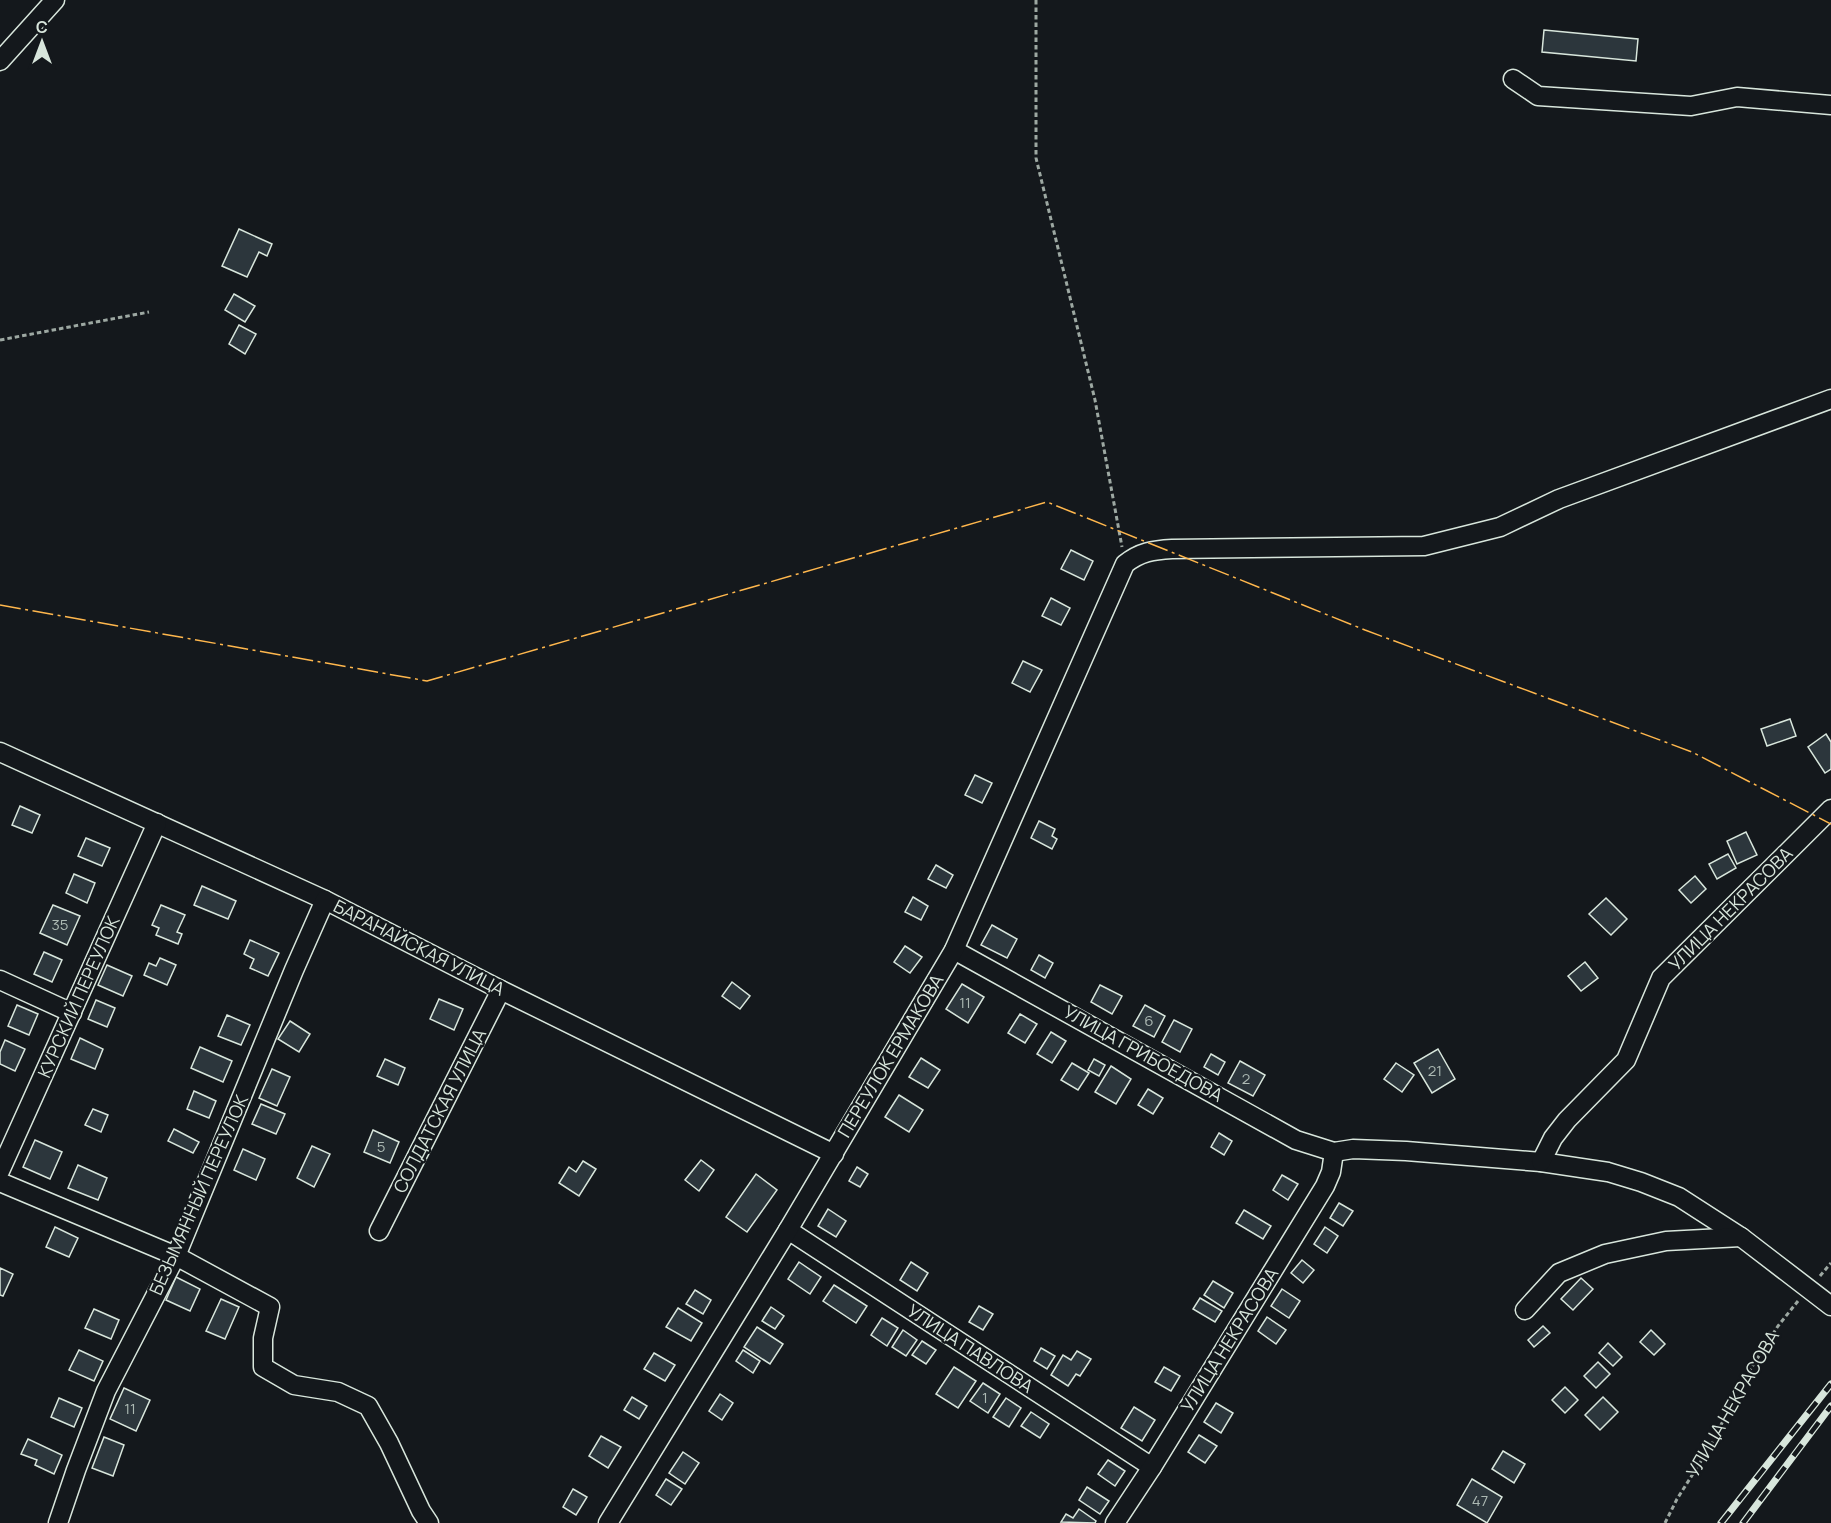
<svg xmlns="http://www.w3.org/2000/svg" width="1831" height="1523" font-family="Manrope,sans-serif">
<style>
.building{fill:#2c363c;stroke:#d8e6dc;stroke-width:1.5}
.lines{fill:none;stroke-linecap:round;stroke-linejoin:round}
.minor-casing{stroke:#d8e6dc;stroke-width:21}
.path{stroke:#9da8a2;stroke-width:3;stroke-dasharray:4.5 3;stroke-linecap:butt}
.minor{stroke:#14181c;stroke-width:18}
.rail-casing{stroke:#d8e6dc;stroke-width:7}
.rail{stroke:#14181c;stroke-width:4.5;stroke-dasharray:14;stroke-linecap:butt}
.power{stroke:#ffb74d;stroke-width:1.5;stroke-dasharray:21 4.5 3 4.5;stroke-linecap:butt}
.labels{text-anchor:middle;stroke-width:4.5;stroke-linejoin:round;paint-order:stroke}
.number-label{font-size:15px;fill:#adbab4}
.street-label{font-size:18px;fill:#d8e6dc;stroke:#14181c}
</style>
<rect width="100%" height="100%" fill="#14181c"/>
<!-- building -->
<g class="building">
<path d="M 1544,30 L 1638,39 L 1636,61 L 1542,52 Z"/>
<path d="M 239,229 L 272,244 L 267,256 L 259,252 L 247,277 L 222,266 Z"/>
<path d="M 234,294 L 255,306 L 245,322 L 225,310 Z"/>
<path d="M 239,325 L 256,334 L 245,354 L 229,344 Z"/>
<path d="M 1071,550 L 1093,561 L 1084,580 L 1061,569 Z"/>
<path d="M 1051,598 L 1070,608 L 1061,625 L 1042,616 Z"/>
<path d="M 1023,661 L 1042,670 L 1030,692 L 1012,683 Z"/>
<path d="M 1790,719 L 1796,736 L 1767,746 L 1761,729 Z"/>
<path d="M 1826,734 L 1831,742 L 1831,769 L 1825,773 L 1808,747 Z"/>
<path d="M 975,775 L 992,783 L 982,803 L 965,795 Z"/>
<path d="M 20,806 L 40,815 L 32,833 L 12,825 Z"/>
<path d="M 1039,821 L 1055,829 L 1052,836 L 1057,839 L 1052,849 L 1031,838 Z"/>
<path d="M 1746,832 L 1757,855 L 1737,864 L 1727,841 Z"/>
<path d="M 86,838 L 110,848 L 102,866 L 78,856 Z"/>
<path d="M 1728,854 L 1736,868 L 1717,879 L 1709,864 Z"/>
<path d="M 936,865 L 953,875 L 946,888 L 928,879 Z"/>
<path d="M 74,874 L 95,883 L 87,903 L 66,893 Z"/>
<path d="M 1695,876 L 1706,889 L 1691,903 L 1679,890 Z"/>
<path d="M 202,886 L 236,901 L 228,919 L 194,905 Z"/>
<path d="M 913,897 L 928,906 L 921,920 L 905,912 Z"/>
<path d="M 1606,898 L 1627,919 L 1611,935 L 1589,914 Z"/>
<path d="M 53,905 L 80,916 L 67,945 L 40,933 Z"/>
<path d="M 161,905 L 185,915 L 177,932 L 182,934 L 178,944 L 156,935 L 159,928 L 152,925 Z"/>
<path d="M 992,925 L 1017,939 L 1007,958 L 981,945 Z"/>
<path d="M 250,940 L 279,953 L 268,976 L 250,968 L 254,959 L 244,954 Z"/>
<path d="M 905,946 L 922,957 L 910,973 L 894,962 Z"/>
<path d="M 44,952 L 62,960 L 52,982 L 34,974 Z"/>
<path d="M 1039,955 L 1053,963 L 1045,978 L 1031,970 Z"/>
<path d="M 160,958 L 176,965 L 167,985 L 144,975 L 149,963 L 156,966 Z"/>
<path d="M 1585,962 L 1598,978 L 1581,991 L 1568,976 Z"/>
<path d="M 107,965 L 132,976 L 123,996 L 98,985 Z"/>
<path d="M 732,982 L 750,996 L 740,1009 L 722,996 Z"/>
<path d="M 962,984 L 984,997 L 968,1023 L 946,1009 Z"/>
<path d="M 1100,985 L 1122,996 L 1112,1014 L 1091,1002 Z"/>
<path d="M 439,999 L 463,1009 L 454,1030 L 430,1019 Z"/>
<path d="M 96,1000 L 115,1008 L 107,1027 L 88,1019 Z"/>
<path d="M 17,1005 L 38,1014 L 29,1035 L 8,1026 Z"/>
<path d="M 1145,1005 L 1165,1016 L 1154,1037 L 1133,1026 Z"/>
<path d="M 1020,1014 L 1037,1024 L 1025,1043 L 1008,1033 Z"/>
<path d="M 227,1015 L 250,1025 L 241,1045 L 218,1036 Z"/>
<path d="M 1174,1020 L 1192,1029 L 1180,1052 L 1162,1042 Z"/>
<path d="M 290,1021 L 310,1034 L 299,1052 L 278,1039 Z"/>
<path d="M 1051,1032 L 1066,1041 L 1052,1063 L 1037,1054 Z"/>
<path d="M 80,1038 L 103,1049 L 95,1069 L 71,1059 Z"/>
<path d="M 5,1040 L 25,1049 L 15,1071 L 0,1064 L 0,1052 Z"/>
<path d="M 200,1047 L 232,1061 L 223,1082 L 191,1068 Z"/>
<path d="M 1438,1049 L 1455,1079 L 1432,1093 L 1414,1063 Z"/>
<path d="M 1211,1054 L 1225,1062 L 1218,1075 L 1204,1067 Z"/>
<path d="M 921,1058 L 940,1070 L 928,1088 L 909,1077 Z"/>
<path d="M 385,1059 L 405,1068 L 398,1085 L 377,1076 Z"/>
<path d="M 1094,1059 L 1105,1065 L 1099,1076 L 1088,1070 Z"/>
<path d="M 1240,1061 L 1265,1075 L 1253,1096 L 1228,1083 Z"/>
<path d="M 1072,1063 L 1089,1073 L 1078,1090 L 1061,1080 Z"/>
<path d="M 1396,1063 L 1414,1075 L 1402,1092 L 1384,1079 Z"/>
<path d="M 1111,1066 L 1131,1079 L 1116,1104 L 1095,1092 Z"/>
<path d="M 272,1069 L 290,1077 L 277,1106 L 259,1098 Z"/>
<path d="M 1148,1089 L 1163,1098 L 1153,1114 L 1138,1105 Z"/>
<path d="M 194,1091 L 216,1101 L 209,1118 L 187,1109 Z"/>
<path d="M 899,1095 L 923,1110 L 909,1132 L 885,1117 Z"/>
<path d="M 261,1104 L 285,1114 L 276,1134 L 252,1124 Z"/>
<path d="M 93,1109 L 108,1115 L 101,1132 L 85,1125 Z"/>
<path d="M 174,1129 L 199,1142 L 193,1153 L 168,1141 Z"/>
<path d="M 373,1130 L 399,1142 L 390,1163 L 364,1152 Z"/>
<path d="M 1219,1133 L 1232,1141 L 1224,1155 L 1211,1147 Z"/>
<path d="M 35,1140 L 62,1152 L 50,1179 L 23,1167 Z"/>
<path d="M 312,1146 L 330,1154 L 314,1187 L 297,1178 Z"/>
<path d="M 243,1149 L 265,1159 L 256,1180 L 234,1170 Z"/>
<path d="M 701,1160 L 714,1170 L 699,1191 L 685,1180 Z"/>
<path d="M 583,1161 L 596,1169 L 579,1196 L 559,1183 L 569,1167 L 576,1172 Z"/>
<path d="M 78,1165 L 107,1178 L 98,1200 L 68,1188 Z"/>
<path d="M 857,1167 L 868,1174 L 860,1187 L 849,1181 Z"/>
<path d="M 756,1174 L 777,1190 L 747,1232 L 726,1217 Z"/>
<path d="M 1282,1175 L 1298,1184 L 1288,1200 L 1273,1190 Z"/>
<path d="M 1339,1203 L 1353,1211 L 1343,1226 L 1330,1218 Z"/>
<path d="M 828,1209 L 846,1221 L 836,1237 L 818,1226 Z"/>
<path d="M 1244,1210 L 1271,1226 L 1263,1239 L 1236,1223 Z"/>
<path d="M 55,1227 L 78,1238 L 69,1257 L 46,1247 Z"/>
<path d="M 1325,1227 L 1338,1236 L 1327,1253 L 1314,1244 Z"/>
<path d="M 1302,1260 L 1314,1270 L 1303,1283 L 1291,1273 Z"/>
<path d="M 799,1262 L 821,1277 L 810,1294 L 788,1279 Z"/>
<path d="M 911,1262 L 928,1273 L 917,1291 L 900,1280 Z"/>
<path d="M 0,1268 L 13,1274 L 3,1296 L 0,1295 Z"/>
<path d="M 176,1277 L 200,1289 L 190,1311 L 166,1300 Z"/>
<path d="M 1581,1278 L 1593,1289 L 1573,1310 L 1561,1299 Z"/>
<path d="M 1213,1281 L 1233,1293 L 1224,1308 L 1204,1295 Z"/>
<path d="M 834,1285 L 867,1306 L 856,1323 L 823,1301 Z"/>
<path d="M 1282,1289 L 1300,1301 L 1289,1318 L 1271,1306 Z"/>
<path d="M 695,1290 L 711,1300 L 703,1314 L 686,1304 Z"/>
<path d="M 1200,1298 L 1222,1311 L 1215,1322 L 1193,1309 Z"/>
<path d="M 221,1299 L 239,1307 L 225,1339 L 206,1331 Z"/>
<path d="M 979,1306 L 993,1314 L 983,1330 L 969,1322 Z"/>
<path d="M 771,1307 L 784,1316 L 775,1329 L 762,1321 Z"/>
<path d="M 678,1308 L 702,1323 L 691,1341 L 666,1327 Z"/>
<path d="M 94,1309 L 119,1320 L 111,1339 L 85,1328 Z"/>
<path d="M 1267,1317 L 1286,1330 L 1276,1344 L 1258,1331 Z"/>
<path d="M 882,1318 L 898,1328 L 887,1346 L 871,1335 Z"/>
<path d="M 1543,1326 L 1550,1333 L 1534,1347 L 1528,1340 Z"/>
<path d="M 757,1327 L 783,1344 L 770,1364 L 744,1347 Z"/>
<path d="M 903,1330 L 917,1340 L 906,1356 L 892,1347 Z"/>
<path d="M 1651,1330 L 1665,1344 L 1654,1355 L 1640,1342 Z"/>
<path d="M 922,1341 L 936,1350 L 926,1364 L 912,1355 Z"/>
<path d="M 1608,1343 L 1622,1357 L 1613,1366 L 1599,1353 Z"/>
<path d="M 1041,1348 L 1055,1356 L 1047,1369 L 1034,1361 Z"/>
<path d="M 79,1350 L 103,1361 L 94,1381 L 69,1370 Z"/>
<path d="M 743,1350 L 760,1361 L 753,1373 L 736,1361 Z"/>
<path d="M 1077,1351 L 1091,1359 L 1080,1376 L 1076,1374 L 1068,1386 L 1051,1375 L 1063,1355 L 1071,1360 Z"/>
<path d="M 654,1353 L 675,1365 L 665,1381 L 644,1369 Z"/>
<path d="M 1598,1362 L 1610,1374 L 1596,1388 L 1584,1376 Z"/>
<path d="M 954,1367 L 976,1381 L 958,1408 L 936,1394 Z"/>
<path d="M 1164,1367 L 1180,1376 L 1171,1391 L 1155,1382 Z"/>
<path d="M 983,1383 L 1000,1394 L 988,1413 L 970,1401 Z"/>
<path d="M 1565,1387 L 1578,1400 L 1565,1413 L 1552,1400 Z"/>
<path d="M 124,1388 L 150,1400 L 136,1431 L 110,1419 Z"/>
<path d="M 720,1394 L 733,1403 L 722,1420 L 709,1411 Z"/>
<path d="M 632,1397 L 647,1406 L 639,1419 L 624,1410 Z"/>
<path d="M 1603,1397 L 1618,1412 L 1600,1430 L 1585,1415 Z"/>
<path d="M 59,1398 L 82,1408 L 74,1427 L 51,1417 Z"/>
<path d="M 1006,1398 L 1021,1408 L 1009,1427 L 993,1417 Z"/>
<path d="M 1216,1403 L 1233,1413 L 1221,1433 L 1204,1422 Z"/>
<path d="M 1134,1407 L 1155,1420 L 1142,1441 L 1121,1428 Z"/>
<path d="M 1031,1412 L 1049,1424 L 1040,1438 L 1021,1426 Z"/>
<path d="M 1199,1435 L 1217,1446 L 1205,1463 L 1188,1452 Z"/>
<path d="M 601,1436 L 621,1447 L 608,1468 L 589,1456 Z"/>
<path d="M 104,1437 L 124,1445 L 113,1476 L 92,1468 Z"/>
<path d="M 28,1439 L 62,1455 L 54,1474 L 35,1465 L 37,1460 L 21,1454 Z"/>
<path d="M 1503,1451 L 1525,1464 L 1514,1483 L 1492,1469 Z"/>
<path d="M 683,1452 L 699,1463 L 685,1484 L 669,1473 Z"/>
<path d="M 1108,1460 L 1125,1471 L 1115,1486 L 1098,1474 Z"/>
<path d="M 666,1479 L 682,1489 L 671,1505 L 656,1495 Z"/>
<path d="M 1472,1479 L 1502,1497 L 1487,1523 L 1457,1505 Z"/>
<path d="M 1087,1487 L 1109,1501 L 1100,1514 L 1079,1500 Z"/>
<path d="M 573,1489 L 587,1497 L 576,1515 L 563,1507 Z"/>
<path d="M 1079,1509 L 1096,1521 L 1095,1523 L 1061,1522 L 1066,1514 L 1073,1518 Z"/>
</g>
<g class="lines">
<!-- minor casing -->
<g class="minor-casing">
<g id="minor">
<path d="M 0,61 L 55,0"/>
<path d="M 1513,79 L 1538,96 L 1691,106 L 1737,97 L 1831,105"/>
<path d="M 0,752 L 325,900 L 501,990 L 834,1154"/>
<path d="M 954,950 L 1296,1140 L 1334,1152 L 1353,1149 L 1406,1151 L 1541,1162 L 1608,1172 L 1641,1182 L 1679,1197 L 1741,1237 L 1831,1306"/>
<path d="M 0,980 L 72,1013"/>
<path d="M 1541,1162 L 1553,1138 L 1567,1120 L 1626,1060 L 1661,978 L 1831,809"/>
<path d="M 0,1171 L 157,823"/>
<path d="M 0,1182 L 176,1256 L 270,1307 L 263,1338 L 263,1367 L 294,1385 L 338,1392 L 368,1406 L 389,1443 L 421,1511 L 429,1523"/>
<path d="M 788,1230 L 1152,1467"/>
<path d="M 379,1231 L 501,990"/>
<path d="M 1525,1310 L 1559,1273 L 1605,1254 L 1666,1241 L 1741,1237"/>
<path d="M 58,1523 L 76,1470 L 106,1391 L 176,1256 L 294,970 L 325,900"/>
<path d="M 608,1523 L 788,1230 L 954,950 L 1125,564 C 1140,552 1153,550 1172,549 L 1424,546 L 1500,527 L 1559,499 L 1831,399"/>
<path d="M 1115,1523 L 1152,1467 L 1325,1186 L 1331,1172 L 1334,1152"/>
</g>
</g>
<!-- path -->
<g class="path">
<path d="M 1036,0 L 1036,158 L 1095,400 L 1122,547"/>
<path d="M 0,340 L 149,312"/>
<path d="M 1820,1276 L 1831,1263"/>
<path d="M 1665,1523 L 1677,1499 L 1710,1447 L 1743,1381 L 1778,1326 L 1798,1301"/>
</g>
<!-- minor -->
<use href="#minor" class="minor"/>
<!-- rail casing -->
<g class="rail-casing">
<g id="rail">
<path d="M 1721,1523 L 1831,1384"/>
<path d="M 1743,1523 L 1831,1406"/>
</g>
</g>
<!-- rail -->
<use href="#rail" class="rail"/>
<!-- power -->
<path class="power" d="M 0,605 L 427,681 L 1047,502 L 1365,630 L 1692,752 L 1831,824"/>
</g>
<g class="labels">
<!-- number labels -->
<g class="number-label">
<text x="60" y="930">35</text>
<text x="965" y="1008">11</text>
<text x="1149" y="1026">6</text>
<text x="1435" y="1076">21</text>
<text x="1246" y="1084">2</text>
<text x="381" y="1152">5</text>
<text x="985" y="1403">1</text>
<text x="130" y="1414">11</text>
<text x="1480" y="1506">47</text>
</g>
<!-- street labels -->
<g class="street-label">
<text transform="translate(1731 909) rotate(-45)" y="6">УЛИЦА НЕКРАСОВА</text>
<text transform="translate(419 948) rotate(27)" y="6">БАРАНАЙСКАЯ УЛИЦА</text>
<text transform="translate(79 997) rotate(-66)" y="6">КУРСКИЙ ПЕРЕУЛОК</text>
<text transform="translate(1143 1054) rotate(29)" y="6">УЛИЦА ГРИБОЕДОВА</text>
<text transform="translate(891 1056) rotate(-59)" y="6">ПЕРЕУЛОК ЕРМАКОВА</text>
<text transform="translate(440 1111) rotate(-63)" y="6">СОЛДАТСКАЯ УЛИЦА</text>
<text transform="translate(199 1195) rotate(-66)" y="6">БЕЗЫМЯННЫЙ ПЕРЕУЛОК</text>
<text transform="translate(1230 1340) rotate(-58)" y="6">УЛИЦА НЕКРАСОВА</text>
<text transform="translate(970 1349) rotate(33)" y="6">УЛИЦА ПАВЛОВА</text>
<text transform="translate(1733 1404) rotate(-60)" y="6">УЛИЦА НЕКРАСОВА</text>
</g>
</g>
<!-- north arrow -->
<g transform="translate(42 42)" stroke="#14181c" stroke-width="4.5" paint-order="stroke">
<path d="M0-4.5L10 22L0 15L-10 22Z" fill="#d8e6dc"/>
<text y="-9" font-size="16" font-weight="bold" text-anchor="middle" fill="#d8e6dc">С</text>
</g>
</svg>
